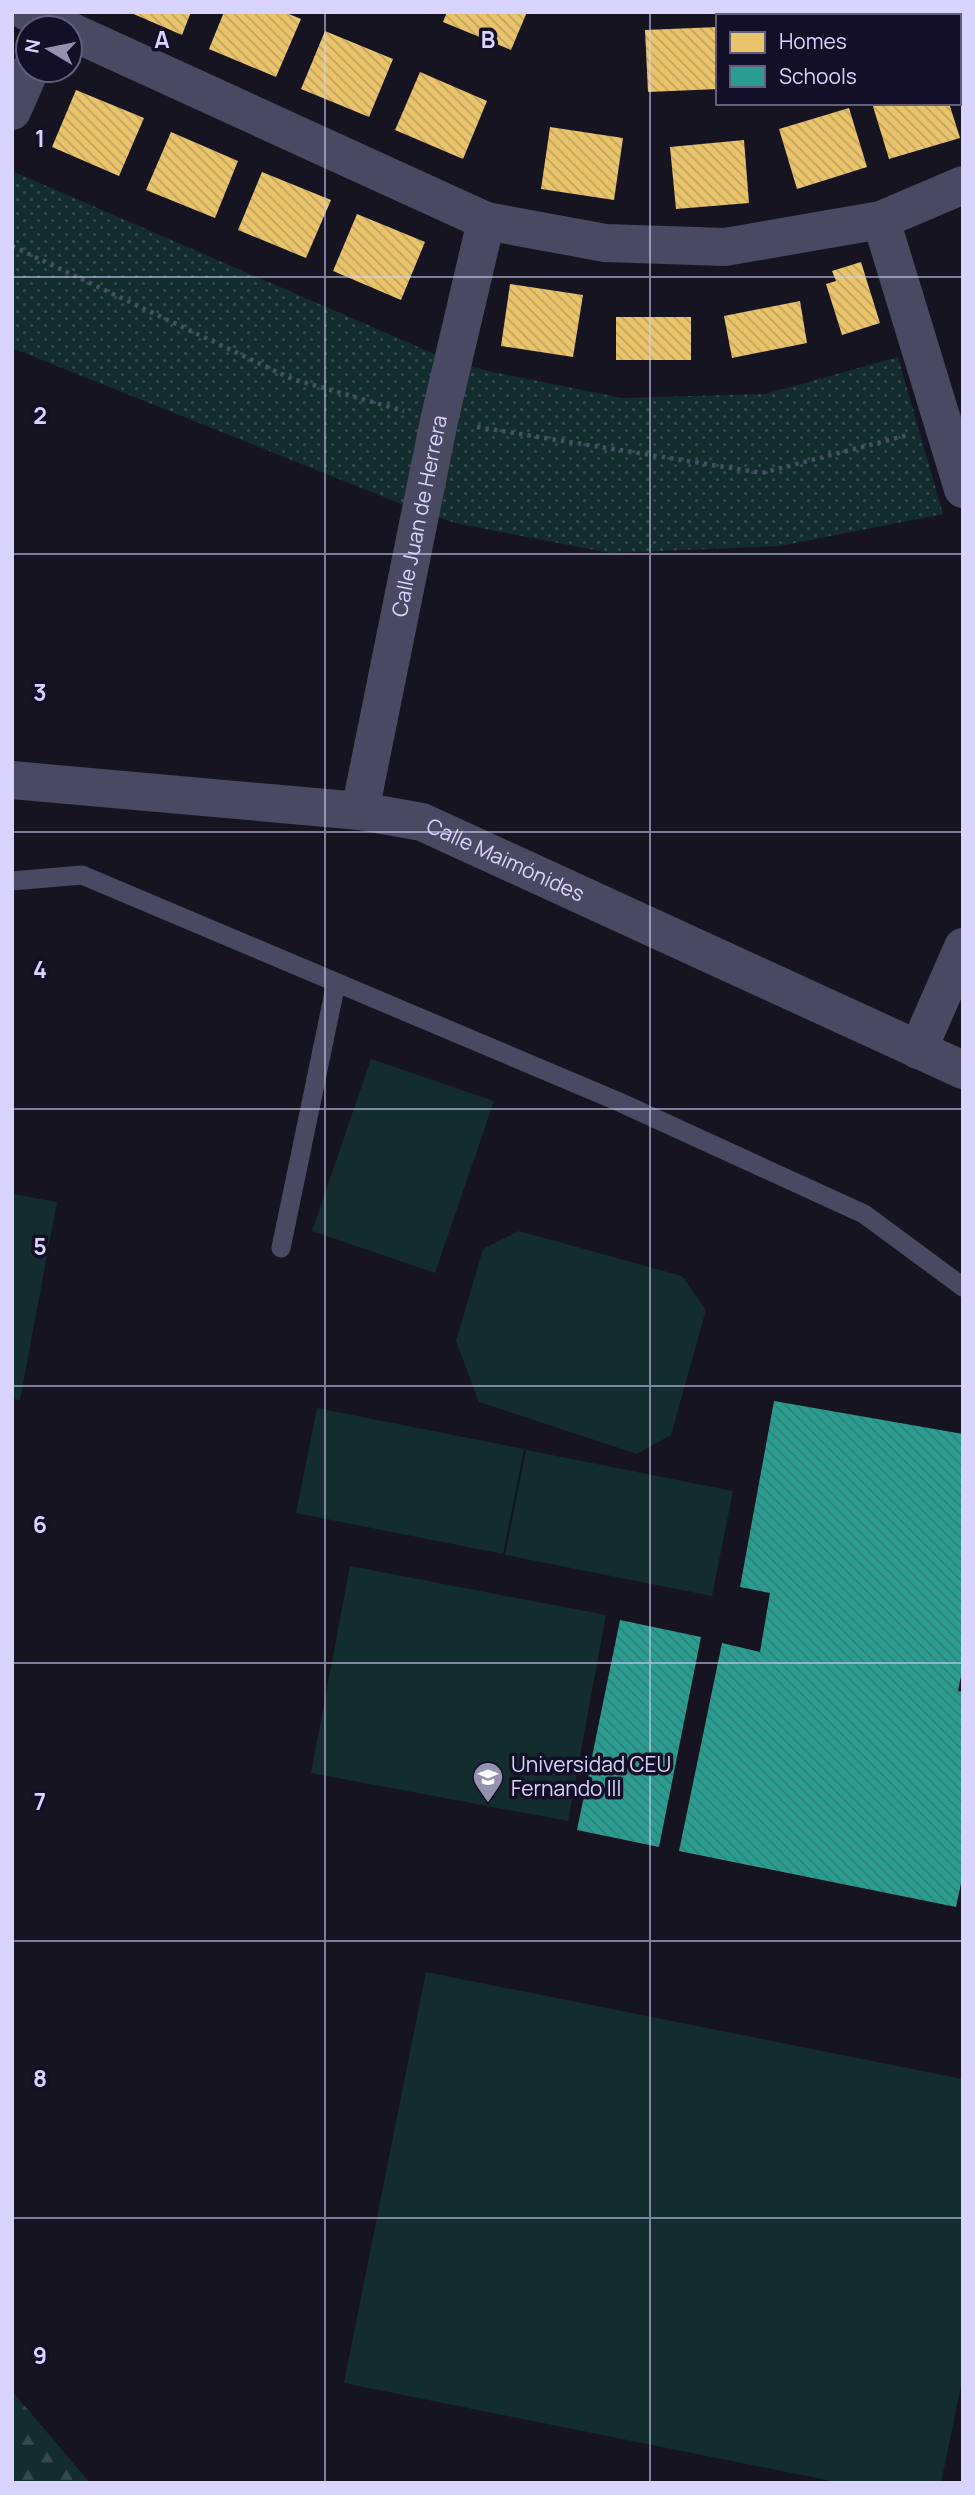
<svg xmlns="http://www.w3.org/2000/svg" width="975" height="2495" font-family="Manrope,sans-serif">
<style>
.grass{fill:url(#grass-dots)}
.forest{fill:url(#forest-firs)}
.garden{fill:#132c2d}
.homes{fill:url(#homes-back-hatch)}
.schools{fill:url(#schools-back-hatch)}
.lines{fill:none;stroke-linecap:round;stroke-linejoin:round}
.path{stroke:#44505f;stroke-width:4.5;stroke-dasharray:3.5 5;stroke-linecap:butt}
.service{stroke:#4a4962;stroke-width:19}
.minor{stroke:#4a4962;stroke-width:38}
.grid{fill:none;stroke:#d9d4ff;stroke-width:2;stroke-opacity:0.55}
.labels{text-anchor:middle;stroke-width:7;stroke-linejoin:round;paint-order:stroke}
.street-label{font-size:21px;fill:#d9d4ff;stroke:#130f26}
.poi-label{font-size:21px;fill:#d9d4ff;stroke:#130f26;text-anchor:start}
.grid-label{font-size:23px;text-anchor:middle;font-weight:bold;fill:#d9d4ff;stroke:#130f26;stroke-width:7;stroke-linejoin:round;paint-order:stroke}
</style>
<defs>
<pattern id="grass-dots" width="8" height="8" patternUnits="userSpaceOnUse" patternTransform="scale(1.75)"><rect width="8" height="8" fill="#132c2d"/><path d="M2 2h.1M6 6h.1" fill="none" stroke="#354a4c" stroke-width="1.8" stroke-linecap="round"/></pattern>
<pattern id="forest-firs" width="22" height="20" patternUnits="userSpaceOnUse" patternTransform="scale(1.75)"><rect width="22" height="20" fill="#132c2d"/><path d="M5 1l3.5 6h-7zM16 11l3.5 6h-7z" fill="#354a4c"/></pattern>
<pattern id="homes-back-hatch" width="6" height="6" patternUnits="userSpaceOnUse" patternTransform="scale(1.75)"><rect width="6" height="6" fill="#e9c46a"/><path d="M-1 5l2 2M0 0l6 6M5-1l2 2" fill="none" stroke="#bfa362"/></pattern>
<pattern id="schools-back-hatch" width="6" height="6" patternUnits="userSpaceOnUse" patternTransform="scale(1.75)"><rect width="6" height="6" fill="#2a9d8f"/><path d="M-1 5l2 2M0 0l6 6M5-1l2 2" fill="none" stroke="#31817b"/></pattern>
</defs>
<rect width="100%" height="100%" fill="#161421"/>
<!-- grass -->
<path class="grass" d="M 12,171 L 437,355 L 483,370 L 622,398 L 765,394 L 898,357 L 943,514 L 780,546 L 610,553 L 455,523 L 399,503 L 12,348 Z"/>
<!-- forest -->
<path class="forest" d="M 12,2391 L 90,2483 L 12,2483 Z"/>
<!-- garden -->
<g class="garden">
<path d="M 371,1059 L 494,1101 L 435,1273 L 312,1231 Z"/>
<path d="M 12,1194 L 57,1202 L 20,1400 L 12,1399 Z"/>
<path d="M 519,1231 L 682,1276 L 706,1310 L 671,1435 L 637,1454 L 479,1402 L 456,1341 L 483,1249 Z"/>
<path d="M 317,1408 L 524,1449 L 503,1554 L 296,1513 Z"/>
<path d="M 526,1450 L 733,1491 L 712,1596 L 505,1555 Z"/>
<path d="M 350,1566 L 606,1615 L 568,1821 L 311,1773 Z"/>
<path d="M 426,1972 L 963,2079 L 963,2376 L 941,2483 L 841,2483 L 344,2383 Z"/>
</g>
<!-- homes -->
<g class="homes">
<path d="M 129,12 L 191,12 L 182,35 Z"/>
<path d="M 224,12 L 284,12 L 301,19 L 276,77 L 209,49 Z"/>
<path d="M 447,12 L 527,12 L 511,50 L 443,22 Z"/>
<path d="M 745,12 L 820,12 L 821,16 L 744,16 Z"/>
<path d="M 845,12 L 922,12 L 923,16 L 846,16 Z"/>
<path d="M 718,27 L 718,89 L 648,92 L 645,30 Z"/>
<path d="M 325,31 L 393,59 L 369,117 L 301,89 Z"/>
<path d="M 420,72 L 487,101 L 463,159 L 395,130 Z"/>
<path d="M 76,90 L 144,118 L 119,176 L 52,147 Z"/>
<path d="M 872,103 L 949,103 L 960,138 L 889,159 Z"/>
<path d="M 849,108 L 867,167 L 797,189 L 779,129 Z"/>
<path d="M 550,127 L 623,138 L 614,200 L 541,189 Z"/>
<path d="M 171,132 L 238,161 L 215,218 L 146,190 Z"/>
<path d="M 744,140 L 749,203 L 676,209 L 670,147 Z"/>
<path d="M 262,172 L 331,200 L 306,258 L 238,230 Z"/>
<path d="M 357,214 L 425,242 L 401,300 L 333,271 Z"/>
<path d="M 861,262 L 880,323 L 842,335 L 826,284 L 836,281 L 832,271 Z"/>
<path d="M 510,284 L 583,295 L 573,357 L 501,346 Z"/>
<path d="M 800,301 L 807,343 L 732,358 L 724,316 Z"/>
<rect x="616" y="317" width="75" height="43"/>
</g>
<!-- schools -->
<g class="schools">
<path d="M 774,1401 L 963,1434 L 963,1666 L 958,1691 L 963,1692 L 963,1874 L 956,1907 L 679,1851 L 722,1643 L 760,1652 L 770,1593 L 740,1587 Z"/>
<path d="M 620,1620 L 701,1637 L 659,1847 L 577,1830 Z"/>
</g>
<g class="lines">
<!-- path -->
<g class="path">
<path d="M 12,246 L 292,379 L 404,411"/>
<path d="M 477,427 L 762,473 L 908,435"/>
</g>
<!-- service -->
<g class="service">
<path d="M 12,881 L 82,875 L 617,1101 L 864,1214 L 963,1287"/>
<path d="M 281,1248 L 336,983"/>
</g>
<!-- minor -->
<g class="minor">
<path d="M 27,12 L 62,28"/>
<path d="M 70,31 L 486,221 L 605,243 L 725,247 L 881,220 L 963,185"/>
<path d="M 12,111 L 30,70"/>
<path d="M 881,220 L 963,489"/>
<path id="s1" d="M 12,780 L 360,811 L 422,822 L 963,1070"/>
<path id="s2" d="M 360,811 L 439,421 L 486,221"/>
<path d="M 918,1050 L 963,947"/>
</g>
</g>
<!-- grid -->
<path class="grid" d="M 325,12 L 325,2483M 650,12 L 650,2483M 12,277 L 963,277M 12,554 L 963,554M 12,832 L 963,832M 12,1109 L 963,1109M 12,1386 L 963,1386M 12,1663 L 963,1663M 12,1941 L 963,1941M 12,2218 L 963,2218"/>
<!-- icons -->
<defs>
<g id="university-pin" transform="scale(1.575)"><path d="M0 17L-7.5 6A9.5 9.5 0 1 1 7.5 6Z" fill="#9591b1" stroke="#130f26"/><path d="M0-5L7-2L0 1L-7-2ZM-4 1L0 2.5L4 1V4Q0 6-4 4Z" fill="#fff"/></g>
</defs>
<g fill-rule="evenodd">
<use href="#university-pin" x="488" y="1777"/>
</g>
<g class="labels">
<!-- street labels -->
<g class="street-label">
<text dy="7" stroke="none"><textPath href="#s2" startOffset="301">Calle Juan de Herrera</textPath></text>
<text dy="7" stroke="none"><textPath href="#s1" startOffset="504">Calle Maimónides</textPath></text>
</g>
<!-- poi labels -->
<g class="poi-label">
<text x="511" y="1772">Universidad CEU<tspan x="511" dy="24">Fernando III</tspan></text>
</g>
</g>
<g class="grid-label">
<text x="162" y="48">A</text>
<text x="488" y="48">B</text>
<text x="40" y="147">1</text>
<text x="40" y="424">2</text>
<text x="40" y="701">3</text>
<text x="40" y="978">4</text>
<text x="40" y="1255">5</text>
<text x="40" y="1533">6</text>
<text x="40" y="1810">7</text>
<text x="40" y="2087">8</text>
<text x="40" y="2364">9</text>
</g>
<!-- border -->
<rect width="975" height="2495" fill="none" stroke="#d9d4ff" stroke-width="28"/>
<!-- legend -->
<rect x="716" y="14" width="245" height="91" fill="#130f26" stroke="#625e7d" stroke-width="2"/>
<rect x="730" y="32" width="35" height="21" fill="#e9c46a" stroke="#625e7d" stroke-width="2"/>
<text x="779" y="49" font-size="21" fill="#d9d4ff">Homes</text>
<rect x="730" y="66" width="35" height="21" fill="#2a9d8f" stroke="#625e7d" stroke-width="2"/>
<text x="779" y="84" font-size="21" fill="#d9d4ff">Schools</text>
<!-- north arrow -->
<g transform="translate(49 49) rotate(280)"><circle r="33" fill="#130f26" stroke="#625e7d" stroke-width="2"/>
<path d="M0-5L12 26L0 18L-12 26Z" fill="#9591b1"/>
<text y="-10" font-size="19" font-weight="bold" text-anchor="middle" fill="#d9d4ff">N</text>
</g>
</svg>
